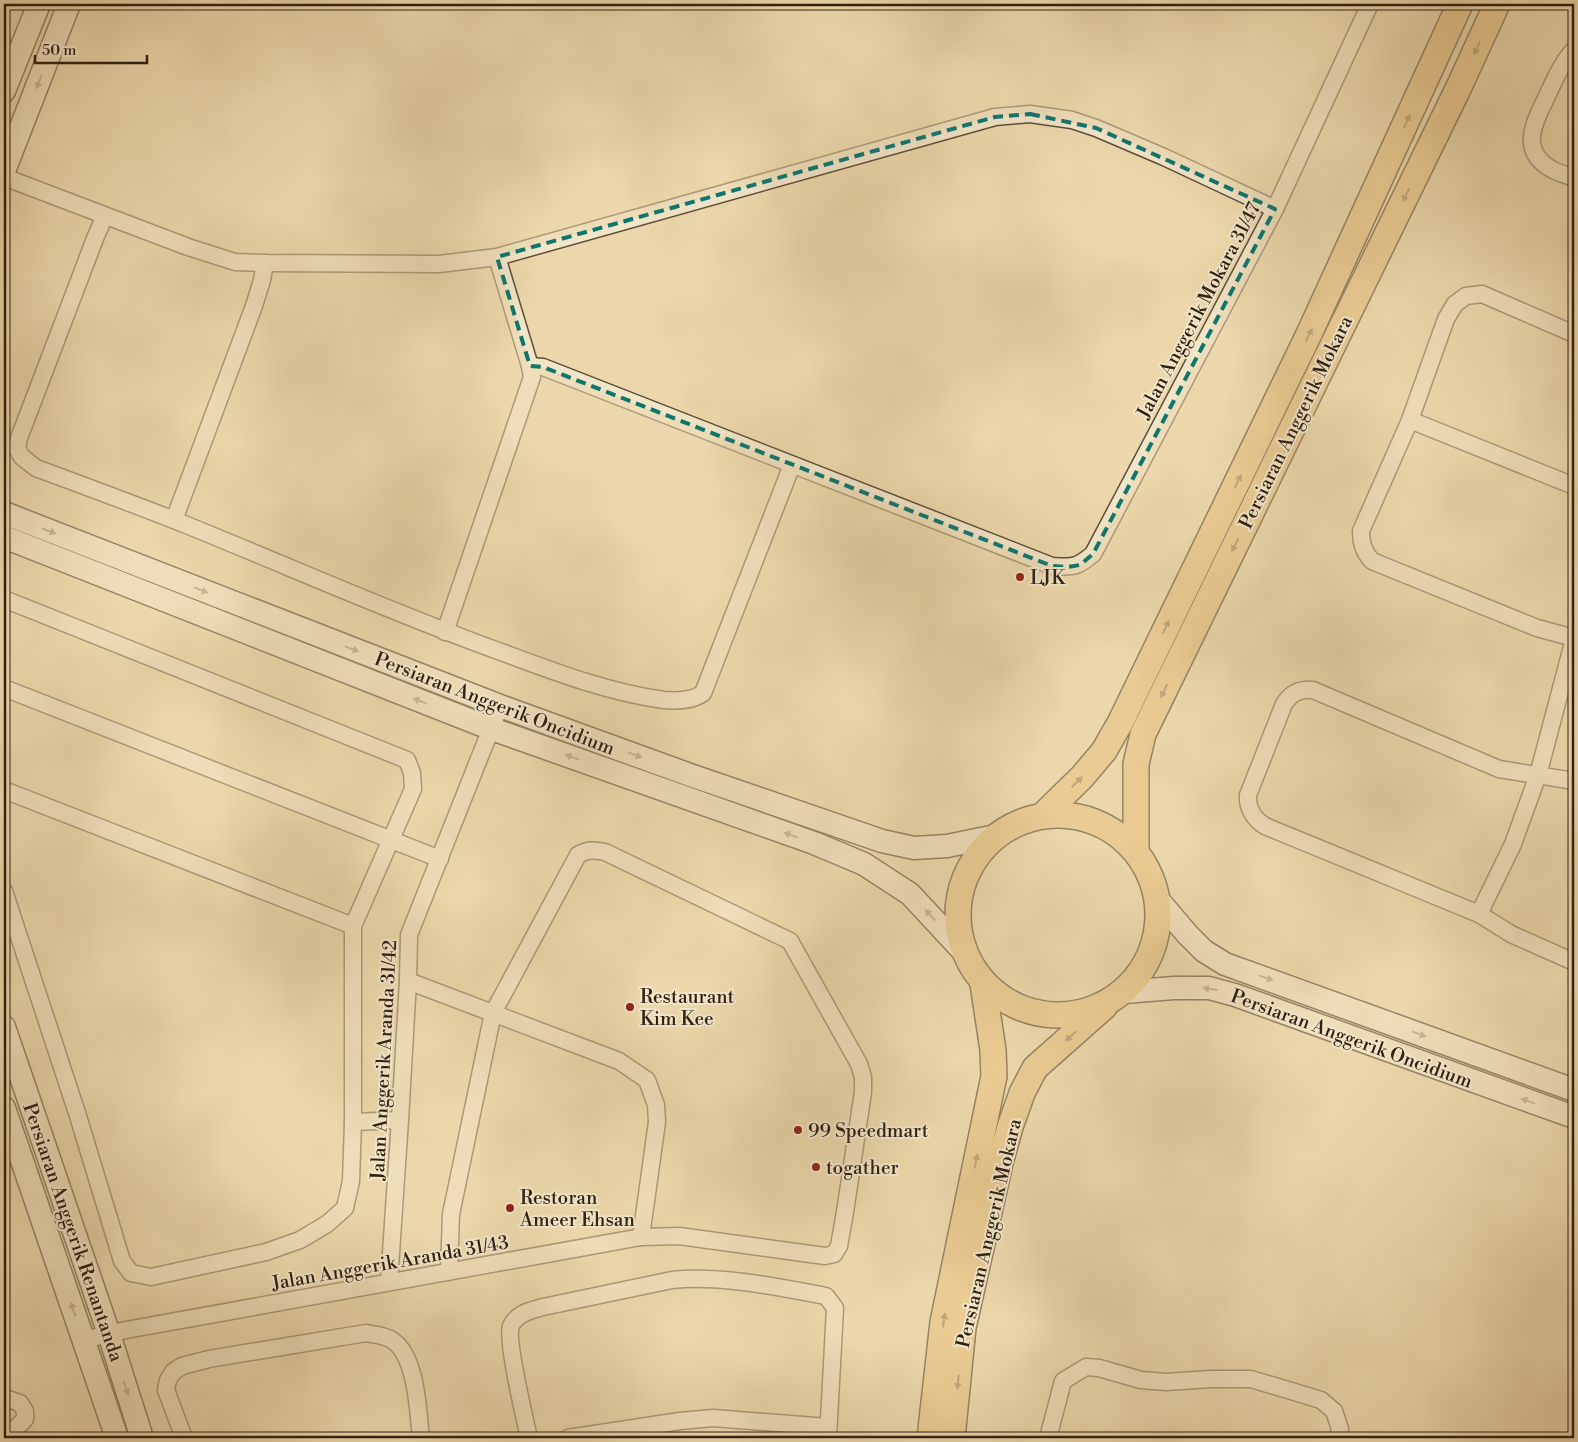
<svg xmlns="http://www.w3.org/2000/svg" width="1578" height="1442" font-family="'Libre Bodoni',serif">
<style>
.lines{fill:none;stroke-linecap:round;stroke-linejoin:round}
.street-casing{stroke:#5f4e38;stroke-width:19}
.secondary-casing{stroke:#302012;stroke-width:25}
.primary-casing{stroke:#302012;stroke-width:28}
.street{stroke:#f2e5c8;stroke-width:16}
.secondary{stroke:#f2e5c8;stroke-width:22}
.primary{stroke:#e6bc76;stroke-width:25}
.oneway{fill:#8b6e44}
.oneway2{fill:#9b8c76}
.marked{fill:none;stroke:#0f766e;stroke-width:4;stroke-dasharray:10 6;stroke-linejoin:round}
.poi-dot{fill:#8f2418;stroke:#f2e5c8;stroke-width:2}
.labels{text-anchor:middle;stroke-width:4;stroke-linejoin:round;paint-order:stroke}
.street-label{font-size:19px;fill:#302012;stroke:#f2e5c8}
.poi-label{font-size:19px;fill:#302012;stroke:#f2e5c8;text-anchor:start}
</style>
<rect width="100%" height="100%" fill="#ebd7ab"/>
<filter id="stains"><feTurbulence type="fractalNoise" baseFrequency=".004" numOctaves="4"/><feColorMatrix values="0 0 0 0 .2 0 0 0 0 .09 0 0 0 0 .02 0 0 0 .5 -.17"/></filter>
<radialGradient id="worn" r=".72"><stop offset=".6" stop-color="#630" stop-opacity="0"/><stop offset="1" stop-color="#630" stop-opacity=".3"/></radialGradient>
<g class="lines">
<!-- street casing -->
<g class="street-casing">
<g id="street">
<path d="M 1574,50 C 1562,62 1554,81 1547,96 C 1534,123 1518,151 1553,170 C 1559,173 1567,175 1574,178"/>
<path d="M 4,177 L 188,247 L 235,262 L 265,263 L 439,264 L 497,257 L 995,117 L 1030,114 L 1072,120 L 1096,128 L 1164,157 L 1275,209"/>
<path d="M 105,216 L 96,236 L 19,438 L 17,449 L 22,457 L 36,468 C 82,485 128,502 174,520 C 284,564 392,613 504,653 C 555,672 610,693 664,700 C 676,701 693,701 703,693 L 792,465"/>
<path d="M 1574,334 L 1482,294 L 1466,296 L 1455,304 L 1446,319 L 1410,420 L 1361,531 C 1361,544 1364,552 1372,561 L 1537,628 L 1574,638"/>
<path d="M 530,366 L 543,367 L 1052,566 C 1074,567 1076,568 1093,554 L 1275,209 L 1370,4"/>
<path d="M 1410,420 L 1574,486"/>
<path d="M 174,520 L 254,306 L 262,280 L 265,263"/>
<path d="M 4,599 L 407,760 L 412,773 L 413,789 L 353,926 L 353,1122 L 351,1181 L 345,1208 L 327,1224 L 300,1240 L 266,1252 L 151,1277 L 131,1273 L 122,1261 L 78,1116 L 4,891"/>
<path d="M 445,632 L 532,377 L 530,366 L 497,257"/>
<path d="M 4,688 L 440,859"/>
<path d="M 1574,781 L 1499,769 L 1313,690 C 1299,689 1291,693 1284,704 L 1248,795 C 1247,808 1254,819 1265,826 L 1479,914 L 1511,934 L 1574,962"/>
<path d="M 4,790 L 353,926"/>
<path d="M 1479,914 L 1513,844 L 1538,775 L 1574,639"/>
<path d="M 408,981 L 619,1061 L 647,1080 L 656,1105 L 657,1122 L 641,1237"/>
<path d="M 353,1122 L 400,1120"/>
<path d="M 389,1282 L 400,1120 L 408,981 L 409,935 L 500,706"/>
<path d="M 83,1340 L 126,1330 L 641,1237 L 679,1236 L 825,1256 L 834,1254 L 839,1246 L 845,1212 L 863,1092 L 863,1077 L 859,1064 L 790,941 L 605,852 C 594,850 588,849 578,855 L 493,1013 L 451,1214 L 449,1272"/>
<path d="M 4,1400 L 8,1399 L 20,1403 L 25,1411 L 25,1419 L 15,1429 L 4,1432"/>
<path d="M 184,1438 L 166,1390 L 168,1380 L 173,1372 L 182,1366 L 209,1359 L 366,1333 C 374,1335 384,1335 392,1340 C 417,1356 418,1412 421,1438"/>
<path d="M 529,1438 C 525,1420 506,1339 511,1326 C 516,1314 531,1310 543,1307 L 672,1280 C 721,1275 778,1287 826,1296 L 835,1308 L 828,1438"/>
<path d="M 568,1438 L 680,1421 L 713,1418 L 828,1427"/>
<path d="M 1048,1438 L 1063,1381 L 1086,1367 L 1099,1368 L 1141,1380 L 1166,1382 L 1211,1379 L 1251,1379 L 1321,1400 L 1334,1411 L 1340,1429 L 1338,1438"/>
</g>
</g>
<!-- secondary casing -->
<g class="secondary-casing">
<g id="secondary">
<path d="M 4,91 L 39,4"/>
<path d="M 4,171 L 69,4"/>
<path d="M 4,513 L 500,706 L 690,775 L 882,841 L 914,848 L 947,846 L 996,836"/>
<path d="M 4,537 L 492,729 L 814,843 L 864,864 L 910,894 L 963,951"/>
<path d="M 1159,901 L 1188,935 L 1204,951 L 1225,964 L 1574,1090"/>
<path d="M 1124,992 L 1174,988 L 1209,988 L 1235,995 L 1574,1117"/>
<path d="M 4,1027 L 109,1334 L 142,1438"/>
<path d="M 4,1108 L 117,1438"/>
</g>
</g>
<!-- primary casing -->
<g class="primary-casing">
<g id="primary">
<circle cx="1058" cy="915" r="100"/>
<path d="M 1042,816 L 1082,777 L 1104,751 L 1120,723 L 1309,334 L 1460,4"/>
<path d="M 1136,850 L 1136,764 L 1143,734 L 1458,89 L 1497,4"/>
<path d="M 930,1438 L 943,1322 L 994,1076 L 993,1050 L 983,984"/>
<path d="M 952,1438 L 963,1328 L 1000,1163 L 1010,1127 L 1022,1093 L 1035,1068 L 1105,1006"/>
</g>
</g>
<!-- street -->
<use href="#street" class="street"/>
<!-- secondary -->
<use href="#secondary" class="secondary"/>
<!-- primary -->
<use href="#primary" class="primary"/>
</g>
<!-- one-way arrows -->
<defs><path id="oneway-solid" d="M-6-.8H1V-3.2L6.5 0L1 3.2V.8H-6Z" transform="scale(1.25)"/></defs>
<g class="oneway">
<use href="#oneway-solid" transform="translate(1477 48) rotate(114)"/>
<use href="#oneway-solid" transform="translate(1407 121) rotate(-66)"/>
<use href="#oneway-solid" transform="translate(1406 195) rotate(116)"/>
<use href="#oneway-solid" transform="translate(1309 335) rotate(-65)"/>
<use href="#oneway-solid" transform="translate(1238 481) rotate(-64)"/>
<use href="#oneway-solid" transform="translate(1235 545) rotate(116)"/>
<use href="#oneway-solid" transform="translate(1166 627) rotate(-64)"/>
<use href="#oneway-solid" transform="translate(1164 691) rotate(116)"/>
<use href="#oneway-solid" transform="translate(1077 782) rotate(-44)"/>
<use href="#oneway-solid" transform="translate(1071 1036) rotate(138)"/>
<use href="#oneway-solid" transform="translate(976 1161) rotate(-79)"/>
<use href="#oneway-solid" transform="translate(944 1320) rotate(-81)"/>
<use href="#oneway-solid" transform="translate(958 1382) rotate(96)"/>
</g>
<g class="oneway2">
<use href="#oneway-solid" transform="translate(39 82) rotate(111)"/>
<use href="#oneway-solid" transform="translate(49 531) rotate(21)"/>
<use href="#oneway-solid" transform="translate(201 590) rotate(21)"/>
<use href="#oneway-solid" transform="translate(352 649) rotate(21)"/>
<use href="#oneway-solid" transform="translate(420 701) rotate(-159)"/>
<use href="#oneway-solid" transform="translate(635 755) rotate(20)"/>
<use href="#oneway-solid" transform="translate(572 757) rotate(-160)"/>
<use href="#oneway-solid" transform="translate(791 835) rotate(-160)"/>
<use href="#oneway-solid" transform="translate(930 915) rotate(-133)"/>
<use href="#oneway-solid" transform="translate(1266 978) rotate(20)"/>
<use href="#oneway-solid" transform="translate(1210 989) rotate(-172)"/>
<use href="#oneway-solid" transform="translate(1419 1034) rotate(20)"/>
<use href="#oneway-solid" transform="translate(1528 1101) rotate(-160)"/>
<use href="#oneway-solid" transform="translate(73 1309) rotate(-109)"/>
<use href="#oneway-solid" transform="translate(126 1388) rotate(72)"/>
</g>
<!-- marked area -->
<path d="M0 0H1578V1442H0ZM 1030,114 L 1096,128 L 1275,209 L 1093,554 L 1080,565 L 1067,567 L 1052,566 L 543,367 L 530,366 L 497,257 L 995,117 Z" fill="#ebd7ab" fill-opacity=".55" fill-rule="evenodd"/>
<path class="marked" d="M 1030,114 L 1096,128 L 1275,209 L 1093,554 L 1080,565 L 1067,567 L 1052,566 L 543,367 L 530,366 L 497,257 L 995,117 Z"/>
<!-- markers -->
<g class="poi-dot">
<circle cx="1020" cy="577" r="5"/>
<circle cx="630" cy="1007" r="5"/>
<circle cx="798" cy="1130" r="5"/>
<circle cx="816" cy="1167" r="5"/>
<circle cx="510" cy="1208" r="5"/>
</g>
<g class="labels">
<!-- street labels -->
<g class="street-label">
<text transform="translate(1198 310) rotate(-62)" y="7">Jalan Anggerik Mokara 31/47</text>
<text transform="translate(1295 422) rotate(-64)" y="7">Persiaran Anggerik Mokara</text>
<text transform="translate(495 703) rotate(21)" y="7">Persiaran Anggerik Oncidium</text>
<text transform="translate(1352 1038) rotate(20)" y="7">Persiaran Anggerik Oncidium</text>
<text transform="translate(383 1060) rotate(-87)" y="7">Jalan Anggerik Aranda 31/42</text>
<text transform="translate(74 1232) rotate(71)" y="7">Persiaran Anggerik Renantanda</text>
<text transform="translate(988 1233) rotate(-77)" y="7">Persiaran Anggerik Mokara</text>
<text transform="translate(390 1262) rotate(-10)" y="7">Jalan Anggerik Aranda 31/43</text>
</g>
<!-- poi labels -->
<g class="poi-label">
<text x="1030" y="584">LJK</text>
<text x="640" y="1003">Restaurant<tspan x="640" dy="22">Kim Kee</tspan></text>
<text x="808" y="1137">99 Speedmart</text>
<text x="826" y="1174">togather</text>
<text x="520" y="1204">Restoran<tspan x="520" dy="22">Ameer Ehsan</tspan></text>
</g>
</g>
<!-- margin -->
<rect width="1578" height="1442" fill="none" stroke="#ebd7ab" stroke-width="20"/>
<rect x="5" y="5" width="1568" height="1432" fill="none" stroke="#302012" stroke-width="2.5"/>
<rect x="10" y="10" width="1558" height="1422" fill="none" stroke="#302012"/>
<!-- scale -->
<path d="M35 55v8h112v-8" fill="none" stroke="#302012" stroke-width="2.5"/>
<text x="42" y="55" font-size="15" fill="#302012" stroke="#f2e5c8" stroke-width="4" paint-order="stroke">50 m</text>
<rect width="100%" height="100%" filter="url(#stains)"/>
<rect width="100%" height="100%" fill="url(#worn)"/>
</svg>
